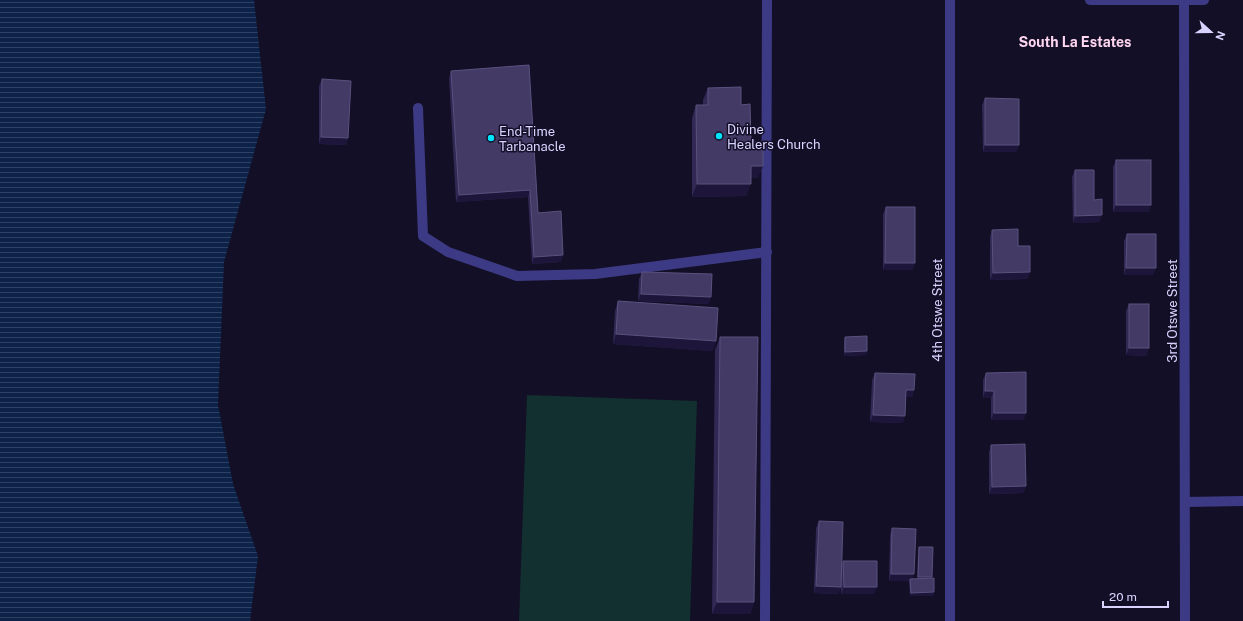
<svg xmlns="http://www.w3.org/2000/svg" width="1243" height="621" font-family="'Public Sans',sans-serif">
<style>
.grass{fill:#12302f}
.water{fill:url(#water-rules)}
.lines{fill:none;stroke-linecap:round;stroke-linejoin:round}
.minor{stroke:#3d3a85;stroke-width:10}
.wall{fill:#312854}
.shaded-wall{fill:#1d163a}
.building{fill:#433a66;stroke:#5a527e}
.poi-dot{fill:#00e5ff;stroke:#130f26;stroke-width:1.5}
.labels{text-anchor:middle;stroke-width:3;stroke-linejoin:round;paint-order:stroke}
.poi-label{font-size:13px;fill:#d9d4ff;stroke:#130f26;text-anchor:start}
.street-label{font-size:13px;fill:#d9d4ff;stroke:#130f26}
.neighbourhood-label{font-size:14px;font-weight:bold;fill:#ffd6f0;stroke:#130f26}
</style>
<defs>
<pattern id="water-rules" width="6" height="5" patternUnits="userSpaceOnUse"><rect width="6" height="5" fill="#0c2248"/><path d="M0 2.5h6" fill="none" stroke="#2f4163"/></pattern>
</defs>
<rect width="100%" height="100%" fill="#130f26"/>
<!-- grass -->
<path class="grass" d="M 527,395 L 697,401 L 690,621 L 519,621 Z"/>
<!-- water -->
<path class="water" d="M 0,0 L 254,0 L 266,109 L 224,262 L 218,405 L 233,484 L 258,556 L 250,621 L 0,621 Z"/>
<g class="lines">
<!-- minor -->
<g class="minor">
<path d="M 1090,0 L 1204,0"/>
<path d="M 1184,0 L 1185,621"/>
<path d="M 418,108 L 423,236 L 448,252 L 517,276 L 595,274 L 767,252"/>
<path d="M 1185,502 L 1243,501"/>
<path d="M 765,621 L 767,0"/>
<path d="M 950,621 L 950,0"/>
</g>
</g>
<!-- wall -->
<g class="wall">
<path d="M 529,65 L 538,213 L 561,262 L 532,264 L 528,197 L 456,202 L 449,78 L 451,71 Z"/>
<path d="M 322,79 L 348,138 L 346,145 L 319,144 L 319,86 Z"/>
<path d="M 708,88 L 741,105 L 751,142 L 758,178 L 751,178 L 746,196 L 692,197 L 692,118 L 696,105 L 703,105 L 703,100 Z"/>
<path d="M 985,98 L 1019,145 L 1016,152 L 983,152 L 982,105 Z"/>
<path d="M 1116,160 L 1149,212 L 1113,212 L 1113,167 Z"/>
<path d="M 1075,170 L 1094,200 L 1100,222 L 1073,223 L 1072,177 Z"/>
<path d="M 886,207 L 915,263 L 912,270 L 883,270 L 883,214 Z"/>
<path d="M 992,230 L 1018,246 L 1030,272 L 1027,279 L 990,280 L 990,237 Z"/>
<path d="M 1127,234 L 1153,275 L 1124,275 L 1124,241 Z"/>
<path d="M 642,272 L 709,304 L 638,301 L 639,279 Z"/>
<path d="M 618,301 L 716,341 L 712,351 L 613,344 L 615,311 Z"/>
<path d="M 1129,304 L 1149,348 L 1146,356 L 1126,355 L 1126,311 Z"/>
<path d="M 720,337 L 754,602 L 750,614 L 712,614 L 715,350 Z"/>
<path d="M 845,337 L 867,351 L 866,355 L 844,356 L 844,341 Z"/>
<path d="M 875,373 L 914,390 L 912,397 L 906,397 L 903,423 L 870,422 L 872,380 Z"/>
<path d="M 986,373 L 1024,420 L 991,420 L 991,398 L 983,398 L 983,380 Z"/>
<path d="M 991,445 L 1026,486 L 1023,493 L 989,494 L 989,452 Z"/>
<path d="M 819,521 L 841,567 L 843,561 L 874,594 L 841,594 L 841,579 L 841,587 L 838,594 L 814,593 L 816,528 Z"/>
<path d="M 892,528 L 913,579 L 917,579 L 918,551 L 919,547 L 932,578 L 934,592 L 933,596 L 910,596 L 909,581 L 889,581 L 890,535 Z"/>
</g>
<!-- shaded-wall -->
<g class="shaded-wall">
<path d="M 321,137 L 348,138 L 346,145 L 319,144 Z"/>
<path d="M 985,145 L 1019,145 L 1016,152 L 983,152 Z"/>
<path d="M 751,166 L 763,166 L 758,178 L 746,178 Z"/>
<path d="M 697,184 L 751,184 L 746,196 L 692,197 Z"/>
<path d="M 530,190 L 528,197 L 456,202 L 459,195 Z"/>
<path d="M 1116,205 L 1151,205 L 1149,212 L 1113,212 Z"/>
<path d="M 1102,215 L 1100,222 L 1073,223 L 1075,216 Z"/>
<path d="M 563,255 L 561,262 L 532,264 L 534,257 Z"/>
<path d="M 885,263 L 915,263 L 912,270 L 883,270 Z"/>
<path d="M 1126,268 L 1156,268 L 1153,275 L 1124,275 Z"/>
<path d="M 1030,272 L 1027,279 L 990,280 L 993,273 Z"/>
<path d="M 641,294 L 711,297 L 709,304 L 638,301 Z"/>
<path d="M 616,334 L 716,341 L 712,351 L 613,344 Z"/>
<path d="M 1129,348 L 1149,348 L 1146,356 L 1126,355 Z"/>
<path d="M 867,351 L 866,355 L 844,356 L 845,352 Z"/>
<path d="M 906,390 L 914,390 L 912,397 L 904,397 Z"/>
<path d="M 985,391 L 994,391 L 991,398 L 983,398 Z"/>
<path d="M 994,413 L 1026,413 L 1024,420 L 991,420 Z"/>
<path d="M 873,415 L 905,416 L 903,423 L 870,422 Z"/>
<path d="M 1026,486 L 1023,493 L 989,494 L 992,487 Z"/>
<path d="M 891,574 L 914,574 L 912,581 L 910,579 L 909,581 L 889,581 Z"/>
<path d="M 918,577 L 932,577 L 931,581 L 917,580 Z"/>
<path d="M 816,586 L 841,587 L 838,594 L 814,593 Z"/>
<path d="M 844,587 L 877,587 L 874,594 L 841,594 Z"/>
<path d="M 934,592 L 933,596 L 910,596 L 911,593 Z"/>
<path d="M 717,602 L 754,602 L 750,614 L 712,614 Z"/>
</g>
<!-- building -->
<g class="building">
<path d="M 529,65 L 538,213 L 561,211 L 563,255 L 534,257 L 530,190 L 459,195 L 451,71 Z"/>
<path d="M 322,79 L 351,81 L 348,138 L 321,137 Z"/>
<path d="M 741,87 L 741,105 L 750,104 L 751,142 L 763,142 L 763,166 L 751,166 L 751,184 L 697,184 L 696,105 L 708,105 L 708,88 Z"/>
<path d="M 985,98 L 1019,99 L 1019,145 L 985,145 Z"/>
<rect x="1116" y="160" width="35" height="45"/>
<path d="M 1075,170 L 1094,170 L 1094,200 L 1102,199 L 1102,215 L 1075,216 Z"/>
<path d="M 886,207 L 915,207 L 915,263 L 885,263 Z"/>
<path d="M 1018,229 L 1018,246 L 1030,246 L 1030,272 L 993,273 L 992,230 Z"/>
<path d="M 1127,234 L 1156,234 L 1156,268 L 1126,268 Z"/>
<path d="M 642,272 L 712,274 L 711,297 L 641,294 Z"/>
<path d="M 618,301 L 718,308 L 716,341 L 616,334 Z"/>
<rect x="1129" y="304" width="20" height="44"/>
<path d="M 867,336 L 867,351 L 845,352 L 845,337 Z"/>
<path d="M 720,337 L 758,337 L 754,602 L 717,602 Z"/>
<path d="M 1026,372 L 1026,413 L 994,413 L 994,391 L 985,391 L 986,373 Z"/>
<path d="M 875,373 L 915,374 L 914,390 L 906,390 L 905,416 L 873,415 Z"/>
<path d="M 1025,444 L 1026,486 L 992,487 L 991,445 Z"/>
<path d="M 819,521 L 843,522 L 841,587 L 816,586 Z"/>
<path d="M 892,528 L 916,529 L 914,574 L 891,574 Z"/>
<path d="M 919,547 L 933,547 L 932,577 L 918,577 Z"/>
<path d="M 843,561 L 877,561 L 877,587 L 844,587 Z"/>
<path d="M 934,578 L 934,592 L 911,593 L 910,579 Z"/>
</g>
<!-- markers -->
<g class="poi-dot">
<circle cx="719" cy="136" r="4"/>
<circle cx="491" cy="138" r="4"/>
</g>
<g class="labels">
<!-- poi labels -->
<g class="poi-label">
<text x="727" y="134">Divine<tspan x="727" dy="15">Healers Church</tspan></text>
<text x="499" y="136">End-Time<tspan x="499" dy="15">Tarbanacle</tspan></text>
</g>
<!-- street labels -->
<g class="street-label">
<text transform="translate(937 310) rotate(-90)" y="5">4th Otswe Street</text>
<text transform="translate(1172 311) rotate(-90)" y="5">3rd Otswe Street</text>
</g>
<!-- neighbourhood labels -->
<g class="neighbourhood-label">
<text x="1075" y="47">South La Estates</text>
</g>
</g>
<!-- north arrow -->
<g transform="translate(1211 32) rotate(111)" stroke="#130f26" stroke-width="3" paint-order="stroke">
<path d="M0-3L7 15L0 10L-7 15Z" fill="#d9d4ff"/>
<text y="-6" font-size="11" font-weight="bold" text-anchor="middle" fill="#d9d4ff">N</text>
</g>
<!-- scale -->
<path d="M1103 601v6h65v-6" fill="none" stroke="#d9d4ff" stroke-width="2"/>
<text x="1109" y="601" font-size="12" fill="#d9d4ff" stroke="#130f26" stroke-width="3" paint-order="stroke">20 m</text>
</svg>
